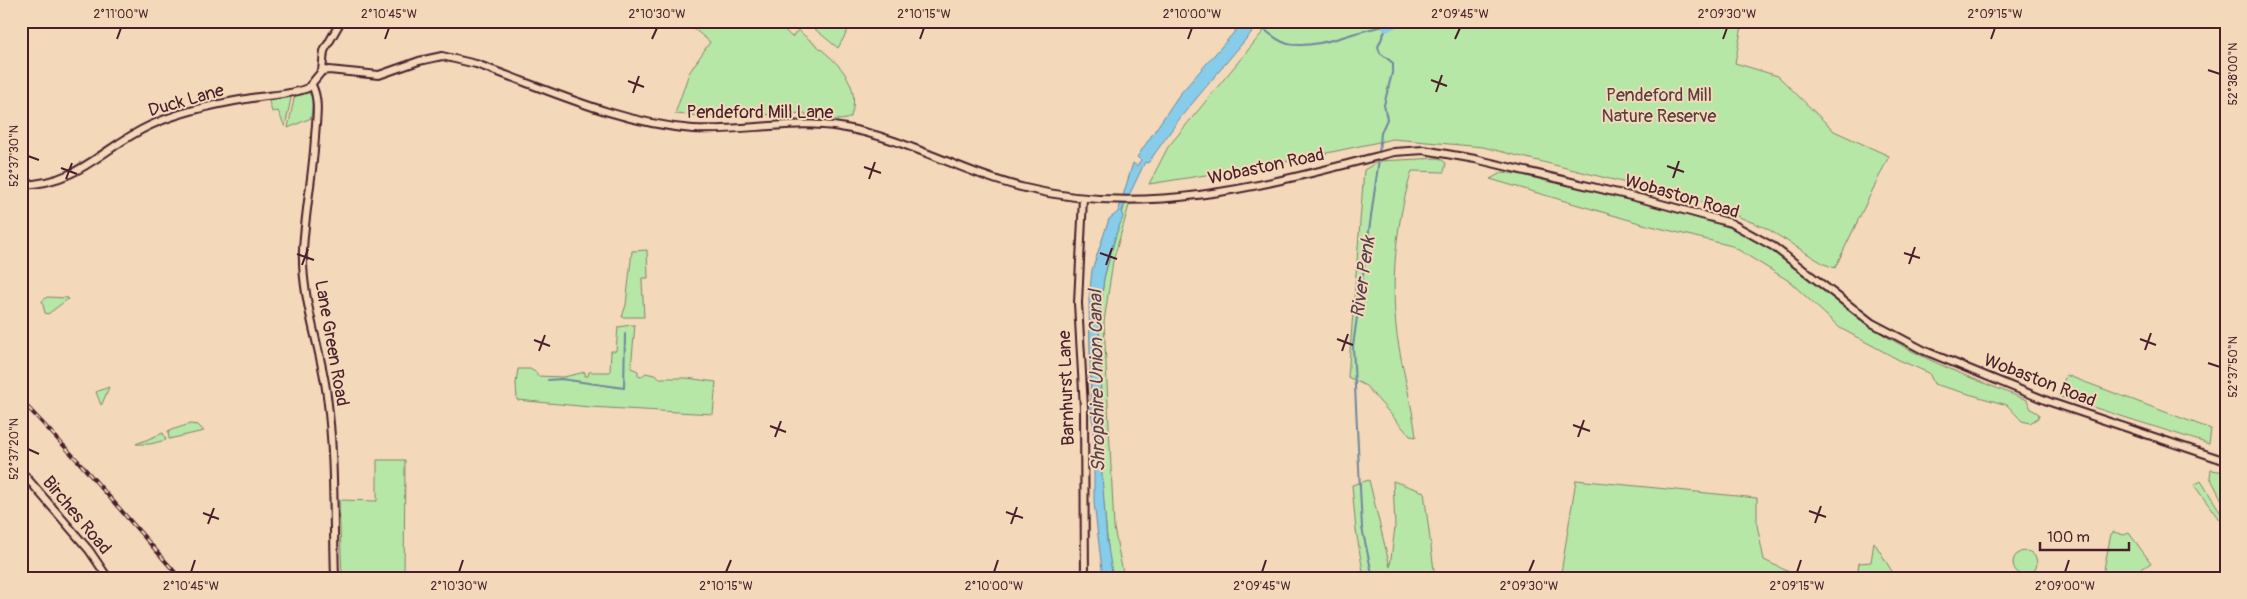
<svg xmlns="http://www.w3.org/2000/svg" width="2247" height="599" font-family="Pangolin,sans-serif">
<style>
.green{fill:#b6e7a7;stroke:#808369}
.water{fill:#87cce9;stroke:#6f879d}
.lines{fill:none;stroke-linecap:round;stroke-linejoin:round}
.stream{stroke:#6f879d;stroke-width:2}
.river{stroke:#87cce9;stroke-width:11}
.tertiary-casing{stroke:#4a1f2b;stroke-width:10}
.tertiary{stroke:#f3d9ba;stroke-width:6}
.rail-casing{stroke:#4a1f2b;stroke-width:4}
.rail{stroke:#f3d9ba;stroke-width:2;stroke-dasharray:5.5;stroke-linecap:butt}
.ticks{fill:none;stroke:#4a1f2b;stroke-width:2}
.labels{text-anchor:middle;stroke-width:4;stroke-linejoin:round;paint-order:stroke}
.park-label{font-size:18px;fill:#5a3d3e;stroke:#f3d9ba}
.street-label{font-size:18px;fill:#4a1f2b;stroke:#f3d9ba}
.water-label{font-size:19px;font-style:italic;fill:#564251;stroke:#f3d9ba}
.neatline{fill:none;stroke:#4a1f2b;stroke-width:2}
.ticks-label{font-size:12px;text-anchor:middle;fill:#4a1f2b}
</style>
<rect width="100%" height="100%" fill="#f3d9ba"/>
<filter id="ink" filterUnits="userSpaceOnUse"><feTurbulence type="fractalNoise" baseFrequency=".02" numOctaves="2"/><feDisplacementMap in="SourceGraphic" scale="10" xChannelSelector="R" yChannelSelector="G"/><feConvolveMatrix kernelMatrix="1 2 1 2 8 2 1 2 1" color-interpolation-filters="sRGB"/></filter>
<g filter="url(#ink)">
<!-- green -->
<g class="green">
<path d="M 688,21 L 775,21 L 792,37 L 798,30 C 826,55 864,75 851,117 C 843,123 818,118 807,118 L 805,113 L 717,117 L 675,114 L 689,73 L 710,42 L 687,23 Z"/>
<path d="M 805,21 L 853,21 L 838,48 Z"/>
<path d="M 1272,21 L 1743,21 L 1735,63 L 1778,76 L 1834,131 L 1889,156 L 1835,268 L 1824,264 L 1766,228 L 1705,203 L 1483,147 L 1393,139 L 1275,164 L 1149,184 L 1168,147 Z"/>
<path d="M 307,91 L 313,98 L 311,118 L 288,128 L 295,94 Z"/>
<path d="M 292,93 L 285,127 L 278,111 L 272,112 L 268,98 Z"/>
<path d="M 1439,158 L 1446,163 L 1444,172 L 1412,171 C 1396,222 1390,281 1397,335 C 1402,369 1412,403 1416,437 L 1410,436 L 1366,386 L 1348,377 L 1364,170 L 1379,161 Z"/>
<path d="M 1503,172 C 1556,180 1608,193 1659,206 C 1683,212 1709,216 1732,227 C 1785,253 1825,296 1873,328 C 1921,360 1974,379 2027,400 L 2031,409 L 2039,414 L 2038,418 L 2030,423 L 2022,421 L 2007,405 L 1934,384 L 1929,373 L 1899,360 L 1840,328 L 1789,281 L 1732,246 L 1643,224 L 1490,179 Z"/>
<path d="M 1130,202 L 1113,261 L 1104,322 L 1114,528 L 1124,578 L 1113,578 L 1109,559 L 1098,439 L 1101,405 L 1099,320 L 1104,278 L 1125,203 Z"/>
<path d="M 647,250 L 648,278 L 642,278 L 642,281 L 644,317 L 622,317 L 626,305 L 632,251 Z"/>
<path d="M 47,297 L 68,298 L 68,299 L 48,314 L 45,313 L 42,301 Z"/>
<path d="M 631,325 L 635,325 L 631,368 L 638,371 L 638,376 L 641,377 L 646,373 L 658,376 L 658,378 L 686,378 L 716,382 L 713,414 L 590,407 L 517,400 L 516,383 L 518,369 L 530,369 L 537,373 L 537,376 L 564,377 L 585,372 L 585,376 L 588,376 L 589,372 L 610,372 L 611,351 L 616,351 L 618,327 Z"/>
<path d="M 2066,375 L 2211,429 L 2209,444 L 2058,396 Z"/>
<path d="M 109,387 L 102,404 L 101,405 L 96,392 Z"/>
<path d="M 190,424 L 198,425 L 204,431 L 169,439 L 168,431 Z"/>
<path d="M 163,433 L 166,440 L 150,444 L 136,444 Z"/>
<path d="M 377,460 L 405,460 L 404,578 L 342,578 L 339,500 L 377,501 Z"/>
<path d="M 2211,470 L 2226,472 L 2226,508 L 2210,477 Z"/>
<path d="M 1369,480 L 1390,567 L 1395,527 L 1393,481 L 1424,492 L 1435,578 L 1364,578 L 1356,530 L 1352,485 Z"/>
<path d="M 1576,480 L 1757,498 L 1757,525 L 1764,560 L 1802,578 L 1564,578 L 1561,573 Z"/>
<path d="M 2201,481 L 2226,521 L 2226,529 L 2194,485 Z"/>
<path d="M 2114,532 L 2124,535 L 2129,533 L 2151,563 L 2138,571 L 2103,574 L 2111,534 Z"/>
<path d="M 1874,542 L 1896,578 L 1857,578 L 1859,563 L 1871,562 Z"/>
<circle cx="2025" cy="563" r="12"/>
</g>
<!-- water -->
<path class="water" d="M 1244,21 L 1261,21 L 1180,118 L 1148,163 L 1145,162 L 1122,210 L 1123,217 L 1115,237 L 1104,278 L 1099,320 L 1101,405 L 1098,422 L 1107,541 L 1113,578 L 1103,578 L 1094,503 L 1094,457 L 1093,423 L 1091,413 L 1089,299 L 1092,270 L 1109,219 L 1118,212 L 1133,163 L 1137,166 L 1141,160 L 1137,157 L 1179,95 Z"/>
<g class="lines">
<!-- stream -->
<g class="stream">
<path d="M 1253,21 C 1264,28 1275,41 1288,44 C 1321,50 1355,29 1387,26"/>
<path d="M 1379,154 L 1381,133 L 1387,119 L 1384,105 L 1393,69 L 1393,63 L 1380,53 L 1378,47 L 1387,26"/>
<path d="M 548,380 L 561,379 L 624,388 L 625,334"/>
<path d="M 1373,578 L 1362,528 L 1353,346 L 1379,159"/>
</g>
<!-- river -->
<path class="river" d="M 1387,26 L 1396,21"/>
<!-- tertiary casing -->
<g class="tertiary-casing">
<g id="tertiary">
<path d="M 322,71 L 329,70 L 379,75 L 419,61 L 442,56 L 476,64 C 547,89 617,123 693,129 C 743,132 791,119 840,127 C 904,137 962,173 1025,188 C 1149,219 1274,183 1394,152 L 1424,150 L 1475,159 L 1643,199 L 1731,223 L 1774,247 L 1872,323 L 1925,351 L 2050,402 L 2226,461"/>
<path d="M 312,85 C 320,101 316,119 315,137 C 313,175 305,212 303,250 C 301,300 321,347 327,396 C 335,456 333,517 335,578"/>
<path d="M 21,185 C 82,183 102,147 151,125 C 179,112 221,103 252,98 C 270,95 291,95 308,88 L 322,71 L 324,51 L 341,21"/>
<path d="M 1083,198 L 1078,303 L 1084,408 L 1085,578"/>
<path d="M 21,471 L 89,550 L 108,578"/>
</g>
</g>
<!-- tertiary -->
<use href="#tertiary" class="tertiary"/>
<!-- rail casing -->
<g class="rail-casing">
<path id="rail" d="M 21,400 L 78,461 L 180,578"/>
</g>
<!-- rail -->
<use href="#rail" class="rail"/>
</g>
</g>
<!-- ticks -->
<path class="ticks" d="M 117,39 L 121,28M 385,39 L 389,28M 652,39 L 657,28M 920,39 L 924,28M 1188,39 L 1192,28M 1455,39 L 1460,28M 1723,39 L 1727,28M 1991,39 L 1995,28M 2208,70 L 2220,74M 1431,80 L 1447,86M 628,81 L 644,87M 1436,92 L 1442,75M 633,93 L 639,76M 28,156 L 39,160M 1667,166 L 1684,172M 864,167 L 881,173M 61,168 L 77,174M 1673,178 L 1679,161M 66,179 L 72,163M 869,179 L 875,162M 1100,253 L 1117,259M 1904,253 L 1920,258M 297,254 L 314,260M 1909,264 L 1915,247M 302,265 L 308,249M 1106,265 L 1112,248M 1337,339 L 1353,345M 2140,339 L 2156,345M 534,340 L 550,346M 2145,350 L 2151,333M 539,351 L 545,335M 1342,351 L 1348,334M 2208,363 L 2220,367M 1573,425 L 1590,431M 770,426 L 786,432M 775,437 L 781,421M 1578,437 L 1584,420M 28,449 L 39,454M 1809,511 L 1826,517M 1006,512 L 1023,518M 203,513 L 219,519M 1815,523 L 1821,506M 208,524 L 214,508M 1011,524 L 1017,507M 191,572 L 195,560M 459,572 L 463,560M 726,572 L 731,560M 994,572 L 998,560M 1262,572 L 1266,560M 1529,572 L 1534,560M 1797,572 L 1801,560M 2065,572 L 2069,560"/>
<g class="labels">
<!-- park labels -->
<g class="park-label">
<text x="1659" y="101">Pendeford Mill<tspan x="1659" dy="21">Nature Reserve</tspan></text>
</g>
<!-- street labels -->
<g class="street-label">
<text transform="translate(186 100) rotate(-16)" y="6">Duck Lane</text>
<text x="760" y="118">Pendeford Mill Lane</text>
<text transform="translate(1266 166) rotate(-12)" y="6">Wobaston Road</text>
<text transform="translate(1682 196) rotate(16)" y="6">Wobaston Road</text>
<text transform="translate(332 343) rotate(80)" y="6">Lane Green Road</text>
<text transform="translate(2040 380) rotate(21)" y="6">Wobaston Road</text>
<text transform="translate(1066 388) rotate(-92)" y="6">Barnhurst Lane</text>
<text transform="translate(77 515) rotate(50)" y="6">Birches Road</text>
</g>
<!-- water labels -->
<g class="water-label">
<text transform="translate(1362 277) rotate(-82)" y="7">River Penk</text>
<text transform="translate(1096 381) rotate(-91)" y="7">Shropshire Union Canal</text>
</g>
</g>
<!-- margin -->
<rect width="2247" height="599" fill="none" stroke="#f3d9ba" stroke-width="55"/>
<!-- scale -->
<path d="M2040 542v8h89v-8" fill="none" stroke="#4a1f2b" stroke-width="2.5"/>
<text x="2047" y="542" font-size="15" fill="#4a1f2b" stroke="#f3d9ba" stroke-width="4" paint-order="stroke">100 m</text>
<rect x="28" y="28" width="2192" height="544" class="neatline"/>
<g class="ticks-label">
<text x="121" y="18">2°11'00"W</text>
<text x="389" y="18">2°10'45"W</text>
<text x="657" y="18">2°10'30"W</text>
<text x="924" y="18">2°10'15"W</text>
<text x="1192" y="18">2°10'00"W</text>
<text x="1460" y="18">2°09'45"W</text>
<text x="1727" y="18">2°09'30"W</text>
<text x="1995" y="18">2°09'15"W</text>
<text transform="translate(2233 74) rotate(-90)" y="4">52°38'00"N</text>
<text transform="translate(14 156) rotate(-90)" y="4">52°37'30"N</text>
<text transform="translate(2233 367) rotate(-90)" y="4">52°37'50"N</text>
<text transform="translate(14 449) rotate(-90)" y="4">52°37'20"N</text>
<text x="191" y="590">2°10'45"W</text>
<text x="459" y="590">2°10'30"W</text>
<text x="726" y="590">2°10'15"W</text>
<text x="994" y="590">2°10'00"W</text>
<text x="1262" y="590">2°09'45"W</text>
<text x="1529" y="590">2°09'30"W</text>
<text x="1797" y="590">2°09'15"W</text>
<text x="2065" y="590">2°09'00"W</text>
</g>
</svg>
